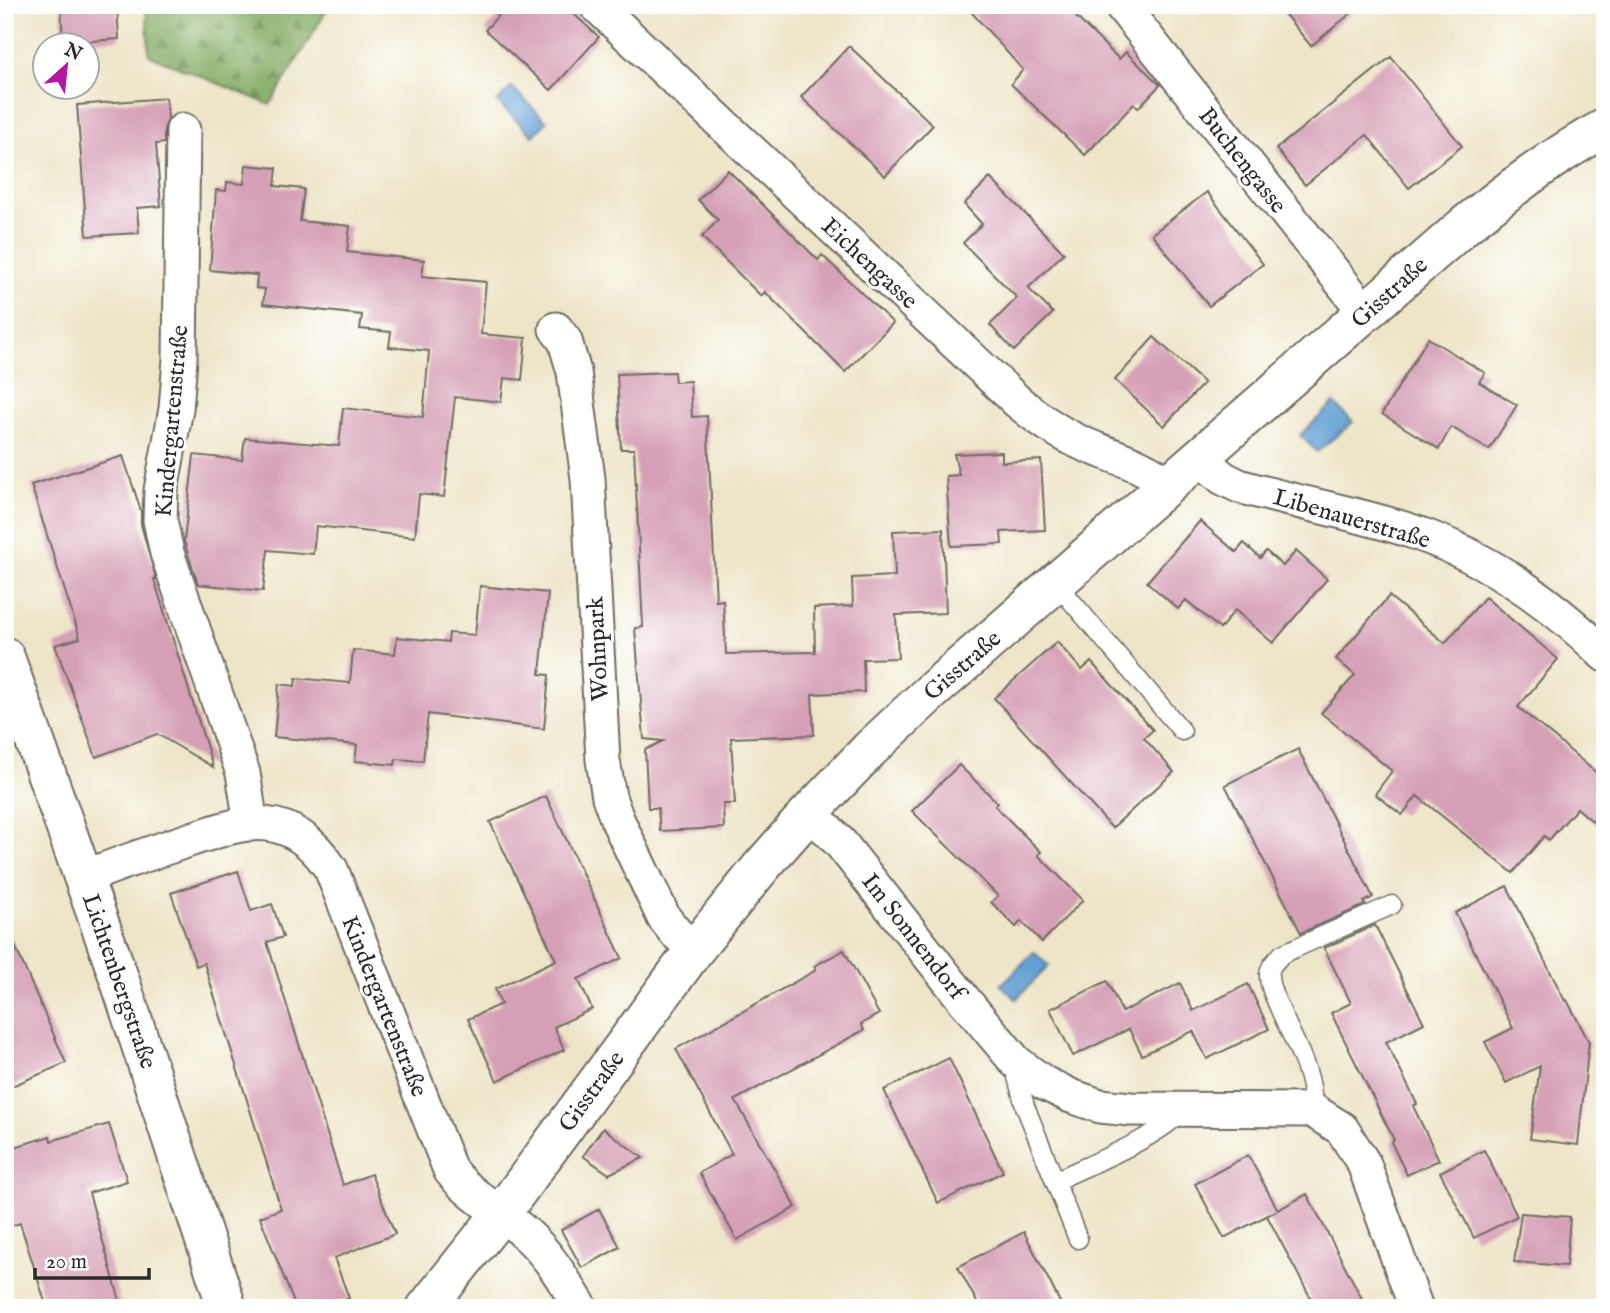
<svg xmlns="http://www.w3.org/2000/svg" width="1610" height="1313" font-family="'IM FELL English',serif">
<style>
.forest{fill:url(#forest-firs);stroke:#566a46;stroke-width:2}
.water{fill:#629fd3;stroke:#46657f;stroke-width:2}
.building{fill:#d59fb5}
.lines{fill:none;stroke-linecap:round;stroke-linejoin:round}
.service-casing{stroke:#6f6c62;stroke-width:21}
.minor-casing{stroke:#6f6c62;stroke-width:37}
.tertiary-casing{stroke:#6f6c62;stroke-width:42}
.service{stroke:#fff;stroke-width:18}
.minor{stroke:#fff;stroke-width:33}
.tertiary{stroke:#fff;stroke-width:38}
.labels{text-anchor:middle;stroke-width:6;stroke-linejoin:round;paint-order:stroke}
.street-label{font-size:24px;fill:#2b2b2b;stroke:#fff}
</style>
<defs>
<pattern id="forest-firs" width="22" height="20" patternUnits="userSpaceOnUse" patternTransform="scale(1.75)"><rect width="22" height="20" fill="#81aa60"/><path d="M5 1l3.5 6h-7zM16 11l3.5 6h-7z" fill="#6a8b4f"/></pattern>
</defs>
<rect width="100%" height="100%" fill="#fff"/>
<filter id="ink" filterUnits="userSpaceOnUse"><feTurbulence type="fractalNoise" baseFrequency=".0143" numOctaves="2"/><feDisplacementMap in="SourceGraphic" scale="14" xChannelSelector="R" yChannelSelector="G"/><feConvolveMatrix kernelMatrix="1 2 1 2 8 2 1 2 1" color-interpolation-filters="sRGB"/></filter>
<filter id="wash" filterUnits="userSpaceOnUse"><feTurbulence type="fractalNoise" baseFrequency=".00686" numOctaves="4" result="noise"/><feDisplacementMap in="SourceGraphic" scale="28" xChannelSelector="R" yChannelSelector="G"/><feGaussianBlur stdDeviation="1.57" result="paint"/><feColorMatrix in="noise" values="0 0 0 0 0 0 0 0 0 0 0 0 0 0 0 0 0 1.4 0 .05"/><feComposite in="paint" operator="in"/></filter>
<g filter="url(#wash)">
<rect width="100%" height="100%" fill="#eee5c8"/>
<!-- forest -->
<path class="forest" d="M 146,5 L 330,5 L 270,105 L 149,55 Z"/>
<!-- water -->
<g class="water">
<path d="M 512,87 L 547,122 L 533,136 L 497,102 Z"/>
<path d="M 1334,403 L 1353,422 L 1317,452 L 1300,435 Z"/>
<path d="M 1034,952 L 1049,966 L 1016,999 L 1001,985 Z"/>
</g>
<g id="blocks">
<!-- building -->
<g class="building">
<path d="M 61,5 L 117,5 L 119,39 L 63,43 Z"/>
<path d="M 508,5 L 564,5 L 599,37 L 551,90 L 485,30 Z"/>
<path d="M 965,5 L 1064,5 L 1119,59 L 1126,52 L 1160,85 L 1138,108 L 1134,104 L 1085,155 L 1011,84 L 1023,70 Z"/>
<path d="M 1277,5 L 1361,5 L 1311,46 Z"/>
<path d="M 849,46 L 933,125 L 885,176 L 801,97 Z"/>
<path d="M 1391,57 L 1462,146 L 1409,188 L 1367,135 L 1305,185 L 1276,149 Z"/>
<path d="M 166,98 L 168,119 L 164,129 L 164,143 L 156,144 L 161,206 L 137,208 L 139,233 L 87,236 L 77,105 Z"/>
<path d="M 246,165 L 277,168 L 275,186 L 304,189 L 300,221 L 350,226 L 347,252 L 424,260 L 422,276 L 486,282 L 481,334 L 526,338 L 522,380 L 504,378 L 501,402 L 455,397 L 444,497 L 419,494 L 415,537 L 316,526 L 313,554 L 268,550 L 263,591 L 198,584 L 184,541 L 194,455 L 242,460 L 245,438 L 339,446 L 343,408 L 423,417 L 429,351 L 389,347 L 391,332 L 360,329 L 362,315 L 263,304 L 265,289 L 256,288 L 257,275 L 210,270 L 216,190 L 226,191 L 227,182 L 244,184 Z"/>
<path d="M 728,170 L 818,260 L 822,255 L 893,323 L 845,372 L 765,292 L 761,296 L 702,237 L 718,220 L 698,200 Z"/>
<path d="M 990,178 L 1064,253 L 1028,288 L 1053,313 L 1014,351 L 990,325 L 1017,298 L 963,243 L 982,224 L 964,204 Z"/>
<path d="M 1207,192 L 1263,264 L 1209,306 L 1152,234 Z"/>
<path d="M 1154,337 L 1204,383 L 1164,426 L 1115,380 Z"/>
<path d="M 1428,338 L 1485,373 L 1479,382 L 1517,405 L 1489,450 L 1451,427 L 1439,449 L 1382,414 Z"/>
<path d="M 674,372 L 675,382 L 690,381 L 692,417 L 707,416 L 716,601 L 723,600 L 726,654 L 815,652 L 814,608 L 853,606 L 852,578 L 895,576 L 893,531 L 943,529 L 946,613 L 896,615 L 898,658 L 863,659 L 864,692 L 812,694 L 814,735 L 731,738 L 735,804 L 723,804 L 724,828 L 660,831 L 658,808 L 648,808 L 645,750 L 663,741 L 644,739 L 635,628 L 643,627 L 634,449 L 621,449 L 617,374 Z"/>
<path d="M 1002,452 L 1002,462 L 1041,460 L 1045,530 L 1001,532 L 1002,544 L 951,546 L 946,476 L 959,475 L 954,454 Z"/>
<path d="M 123,456 L 141,511 L 141,524 L 156,579 L 154,579 L 213,767 L 157,734 L 96,757 L 55,645 L 80,638 L 31,485 Z"/>
<path d="M 1200,521 L 1236,552 L 1244,543 L 1260,558 L 1266,551 L 1283,566 L 1296,551 L 1327,579 L 1273,643 L 1235,610 L 1220,629 L 1186,600 L 1178,609 L 1147,582 Z"/>
<path d="M 480,586 L 548,593 L 540,674 L 549,675 L 544,729 L 428,714 L 423,761 L 396,759 L 395,765 L 355,761 L 357,745 L 274,737 L 279,684 L 295,686 L 296,678 L 350,683 L 353,650 L 395,654 L 397,637 L 448,642 L 449,633 L 475,635 Z"/>
<path d="M 1389,596 L 1445,643 L 1485,597 L 1558,659 L 1518,707 L 1605,780 L 1605,832 L 1577,808 L 1549,840 L 1544,836 L 1513,873 L 1417,796 L 1402,815 L 1375,794 L 1392,771 L 1321,713 L 1355,675 L 1336,659 Z"/>
<path d="M 1057,642 L 1082,670 L 1091,662 L 1153,730 L 1144,738 L 1174,772 L 1112,828 L 994,698 Z"/>
<path d="M 1298,749 L 1373,897 L 1364,902 L 1365,905 L 1301,933 L 1225,785 Z"/>
<path d="M 959,765 L 998,803 L 995,806 L 1041,852 L 1038,855 L 1083,900 L 1042,942 L 1021,921 L 1016,927 L 991,902 L 998,896 L 912,811 Z"/>
<path d="M 546,796 L 622,958 L 578,979 L 592,1009 L 554,1027 L 564,1050 L 497,1081 L 468,1019 L 501,1004 L 495,989 L 556,960 L 490,822 Z"/>
<path d="M 238,871 L 251,911 L 272,904 L 283,937 L 267,942 L 343,1185 L 371,1174 L 395,1234 L 334,1258 L 349,1298 L 323,1308 L 296,1308 L 260,1217 L 281,1209 L 204,963 L 196,966 L 171,893 Z"/>
<path d="M 1507,886 L 1565,1001 L 1567,1000 L 1589,1042 L 1578,1145 L 1530,1139 L 1540,1066 L 1506,1083 L 1485,1042 L 1513,1028 L 1455,913 Z"/>
<path d="M 5,923 L 66,1063 L 5,1089 Z"/>
<path d="M 1375,925 L 1424,1023 L 1386,1042 L 1417,1104 L 1413,1106 L 1439,1160 L 1407,1175 L 1391,1142 L 1394,1140 L 1331,1013 L 1351,1003 L 1324,948 Z"/>
<path d="M 844,950 L 879,1014 L 861,1024 L 864,1030 L 735,1100 L 796,1207 L 737,1240 L 699,1173 L 732,1154 L 676,1049 L 816,970 L 814,966 Z"/>
<path d="M 1107,981 L 1122,1012 L 1180,983 L 1193,1011 L 1248,984 L 1269,1029 L 1207,1059 L 1193,1031 L 1142,1055 L 1129,1029 L 1073,1056 L 1050,1009 Z"/>
<path d="M 949,1058 L 1003,1172 L 938,1203 L 884,1090 Z"/>
<path d="M 109,1124 L 127,1181 L 89,1193 L 122,1308 L 47,1308 L 20,1223 L 5,1228 L 5,1150 L 50,1136 L 51,1141 Z"/>
<path d="M 603,1128 L 643,1158 L 609,1174 L 583,1156 Z"/>
<path d="M 1484,1150 L 1517,1216 L 1474,1238 L 1440,1172 Z"/>
<path d="M 1248,1155 L 1278,1210 L 1307,1194 L 1367,1308 L 1316,1308 L 1267,1216 L 1276,1211 L 1224,1238 L 1195,1184 Z"/>
<path d="M 599,1209 L 620,1247 L 582,1268 L 561,1230 Z"/>
<path d="M 1521,1213 L 1570,1217 L 1566,1266 L 1514,1262 Z"/>
<path d="M 1024,1232 L 1063,1308 L 980,1308 L 958,1267 Z"/>
</g>
</g>
</g>
<g filter="url(#ink)">
<use href="#blocks" fill-opacity="0" stroke="#6f6c62" stroke-width="2"/>
<g class="lines">
<!-- service casing -->
<g class="service-casing">
<g id="service">
<path d="M 1056,583 L 1182,731"/>
<path d="M 1016,1062 L 1017,1077 L 1025,1106 L 1078,1239"/>
<path d="M 1312,1110 C 1316,1075 1292,1039 1279,1007 C 1275,998 1269,987 1269,976 C 1269,966 1276,961 1282,954 L 1392,905"/>
<path d="M 1055,1181 C 1088,1165 1163,1136 1183,1109"/>
</g>
</g>
<!-- minor casing -->
<g class="minor-casing">
<g id="minor">
<path d="M 596,5 L 1018,402 C 1035,416 1053,429 1073,439 C 1104,455 1142,461 1168,485"/>
<path d="M 1121,5 L 1366,313"/>
<path d="M 183,130 L 180,359 L 176,409 L 161,490 L 160,520 L 167,553 L 243,773 L 251,824"/>
<path d="M 556,329 L 565,341 L 574,372 L 588,479 L 603,760 L 609,797 L 617,819 L 664,918 L 676,933 L 695,949"/>
<path d="M 1200,458 L 1223,478 L 1239,486 C 1297,503 1357,513 1414,532 C 1487,557 1551,602 1605,655"/>
<path d="M 808,814 L 827,829 L 842,845 L 965,1001 L 1016,1062 L 1044,1083 L 1071,1096 L 1100,1106 L 1131,1109 L 1312,1110 L 1342,1129 L 1364,1164 L 1416,1308"/>
<path d="M 85,877 C 120,863 156,851 192,839 C 215,832 242,821 266,824 C 295,827 316,846 331,869 L 450,1170 C 471,1197 500,1211 525,1233 C 549,1254 564,1281 581,1308"/>
</g>
</g>
<!-- tertiary casing -->
<g class="tertiary-casing">
<g id="tertiary">
<path d="M 5,657 L 119,978 L 227,1308"/>
<path d="M 426,1308 L 500,1215 L 695,949 L 762,866 L 808,814 L 870,749 L 931,692 L 1464,226 C 1509,190 1554,155 1605,128"/>
</g>
</g>
<!-- service -->
<use href="#service" class="service"/>
<!-- minor -->
<use href="#minor" class="minor"/>
<!-- tertiary -->
<use href="#tertiary" class="tertiary"/>
</g>
</g>
<g class="labels">
<!-- street labels -->
<g class="street-label">
<text transform="translate(1243 160) rotate(52)" y="8">Buchengasse</text>
<text transform="translate(870 263) rotate(43)" y="8">Eichengasse</text>
<text transform="translate(1389 292) rotate(-42)" y="8">Gisstraße</text>
<text transform="translate(171 421) rotate(-85)" y="8">Kindergartenstraße</text>
<text transform="translate(1352 518) rotate(16)" y="8">Libenauerstraße</text>
<text transform="translate(597 649) rotate(-93)" y="8">Wohnpark</text>
<text transform="translate(962 665) rotate(-41)" y="8">Gisstraße</text>
<text transform="translate(914 936) rotate(52)" y="8">Im Sonnendorf</text>
<text transform="translate(120 981) rotate(71)" y="8">Lichtenbergstraße</text>
<text transform="translate(385 1006) rotate(68)" y="8">Kindergartenstraße</text>
<text transform="translate(591 1091) rotate(-54)" y="8">Gisstraße</text>
</g>
</g>
<!-- margin -->
<rect width="1610" height="1313" fill="none" stroke="#fff" stroke-width="28"/>
<!-- north arrow -->
<g transform="translate(66 66) rotate(27)"><circle r="33" fill="#ffffff" stroke="#aaaaaa" stroke-width="2"/>
<path d="M0-5L12 26L0 18L-12 26Z" fill="#b5179e"/>
<text y="-10" font-size="19" font-weight="bold" text-anchor="middle" fill="#2b2b2b">N</text>
</g>
<!-- scale -->
<path d="M35 1268v10h114v-10" fill="none" stroke="#2b2b2b" stroke-width="3.5"/>
<text x="46" y="1268" font-size="21" fill="#2b2b2b" stroke="#ffffff" stroke-width="5" paint-order="stroke">20 m</text>
</svg>
